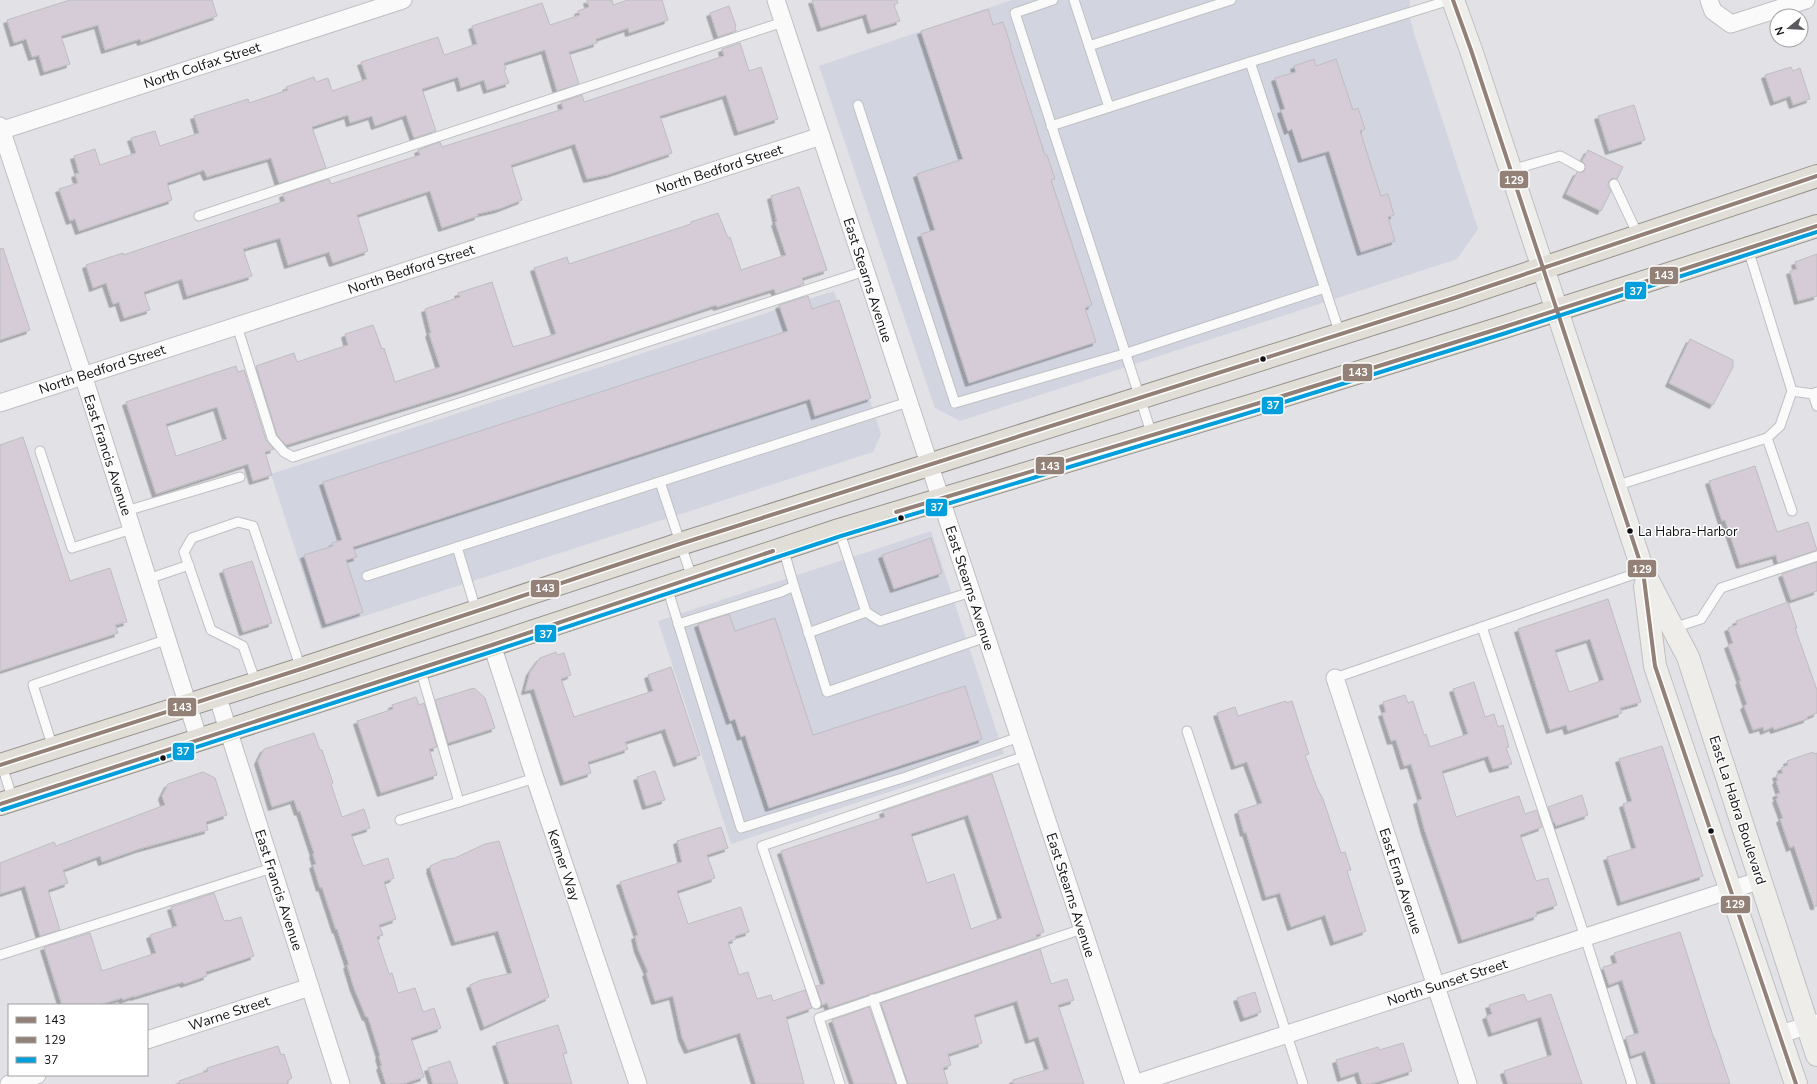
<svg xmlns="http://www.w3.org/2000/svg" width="1817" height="1084" font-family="'Nunito Sans',sans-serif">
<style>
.built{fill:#d2d4df}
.building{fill:#d5ccd8;stroke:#bebdc1;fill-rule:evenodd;filter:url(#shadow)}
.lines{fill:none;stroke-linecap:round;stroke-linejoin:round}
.lane-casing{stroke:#bfc0c3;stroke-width:11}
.street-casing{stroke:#bfc0c3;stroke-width:19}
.secondary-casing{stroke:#bfc0c3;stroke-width:24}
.primary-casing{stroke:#97938b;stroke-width:24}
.lane{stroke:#fafafb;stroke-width:9}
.street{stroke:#fafafb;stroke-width:17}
.secondary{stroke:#eeedea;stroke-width:22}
.primary{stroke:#e1ded8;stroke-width:22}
.bus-1-casing{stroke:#fff;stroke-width:7}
.bus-2-casing{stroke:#fff;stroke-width:7}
.bus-3-casing{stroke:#fff;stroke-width:7}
.bus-1{stroke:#938177;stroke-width:4}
.bus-2{stroke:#938177;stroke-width:4}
.bus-3{stroke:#029fdc;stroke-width:4}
.bus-dot{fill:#111114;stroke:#fff;stroke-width:1.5}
.labels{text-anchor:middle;stroke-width:3;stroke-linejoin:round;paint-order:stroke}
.bus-label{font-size:13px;fill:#111114;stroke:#fff;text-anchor:start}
.street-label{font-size:14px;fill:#111114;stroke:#fff}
.line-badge{stroke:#fff;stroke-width:1.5}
.badge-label{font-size:11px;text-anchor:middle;font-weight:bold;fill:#fff}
</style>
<defs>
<filter id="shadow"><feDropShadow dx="-3.5" dy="3.5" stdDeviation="0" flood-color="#0004"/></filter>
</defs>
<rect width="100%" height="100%" fill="#e1e1e6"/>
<!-- built -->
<g class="built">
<path d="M 1012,0 L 1410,0 L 1409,13 L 1413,30 L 1478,229 L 1457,259 L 960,421 L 935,408 L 819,66 Z"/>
<path d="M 834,291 L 881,434 L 873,452 L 321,630 L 271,474 Z"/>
<path d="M 931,531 L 1004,754 L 731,844 L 658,621 Z"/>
</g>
<!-- building -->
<g class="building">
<path d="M 70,0 L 212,0 L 217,16 L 141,42 L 140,39 L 105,50 L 98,25 L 61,36 L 70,64 L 44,72 L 39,55 L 32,57 L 26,39 L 14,43 L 7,20 Z"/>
<path d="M 587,0 L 612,0 L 613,5 L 628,0 L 662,0 L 668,20 L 629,33 L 628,28 L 596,39 L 597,43 L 569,52 L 579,84 L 557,91 L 545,50 L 504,63 L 506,69 L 504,70 L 509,83 L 487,90 L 484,80 L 461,88 L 458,77 L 422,89 L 436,131 L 414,138 L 406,115 L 375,126 L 372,116 L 350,123 L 348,115 L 312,127 L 326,168 L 279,183 L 271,158 L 207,177 L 204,170 L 167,183 L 172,200 L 79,231 L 75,219 L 70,221 L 59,189 L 78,183 L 75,174 L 79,173 L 74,156 L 95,149 L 100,165 L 136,153 L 131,138 L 155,131 L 160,146 L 199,133 L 194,116 L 248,99 L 249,103 L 288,90 L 286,87 L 314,77 L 316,82 L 328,78 L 332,91 L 367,79 L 361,62 L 438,37 L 444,55 L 477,44 L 472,26 L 542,3 L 550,25 L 580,15 L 578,11 L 589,7 Z"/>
<path d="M 812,0 L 897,0 L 898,3 L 894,5 L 900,21 L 871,30 L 866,14 L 821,28 Z"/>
<path d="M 729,6 L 736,26 L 735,27 L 736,31 L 718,37 L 710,13 Z"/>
<path d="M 988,9 L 993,25 L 1003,22 L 1011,46 L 1010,46 L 1045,155 L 1047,155 L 1055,179 L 1051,180 L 1092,305 L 1085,308 L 1096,342 L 969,383 L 921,234 L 935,230 L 917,174 L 963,159 L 921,31 Z"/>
<path d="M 740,43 L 749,71 L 761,67 L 778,119 L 738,132 L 726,95 L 660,116 L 672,153 L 610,174 L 587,179 L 575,144 L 511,165 L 522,200 L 499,209 L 477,214 L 478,216 L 442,228 L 430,191 L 357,215 L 368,251 L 333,263 L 329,252 L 288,265 L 280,238 L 243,249 L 252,276 L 187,296 L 182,279 L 144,292 L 150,310 L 124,318 L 119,302 L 113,304 L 106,283 L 93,288 L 86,265 L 123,253 L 123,255 L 285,201 L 283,194 L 329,179 L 331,184 L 420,155 L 418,150 L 440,142 L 442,147 L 563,109 L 561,102 L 582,95 L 584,102 L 724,56 L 722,49 Z"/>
<path d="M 1314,59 L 1316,66 L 1336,59 L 1353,110 L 1358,108 L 1365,129 L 1360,131 L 1381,196 L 1388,194 L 1394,215 L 1388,217 L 1395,241 L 1361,252 L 1329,151 L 1302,159 L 1292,129 L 1288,131 L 1281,110 L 1285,109 L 1275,78 L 1296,72 L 1294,66 Z"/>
<path d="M 1791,67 L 1793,71 L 1800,68 L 1810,99 L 1793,105 L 1790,96 L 1774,102 L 1765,75 Z"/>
<path d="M 1634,105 L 1645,140 L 1609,151 L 1598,116 Z"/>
<path d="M 1588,150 L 1623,167 L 1617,179 L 1612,178 L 1609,181 L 1608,186 L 1611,191 L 1601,211 L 1566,194 L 1577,172 L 1583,172 L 1585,170 L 1585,164 L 1582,161 Z"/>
<path d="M 799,187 L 827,270 L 802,278 L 804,284 L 776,294 L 774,289 L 717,307 L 716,305 L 466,389 L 286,445 L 277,435 L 256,366 L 294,353 L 297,362 L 348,345 L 345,334 L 373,325 L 382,349 L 384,348 L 395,382 L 440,367 L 429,333 L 431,333 L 425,309 L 460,297 L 458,293 L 492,282 L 513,347 L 556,334 L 534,268 L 567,257 L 569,264 L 691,224 L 691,222 L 718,213 L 728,238 L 730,237 L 741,270 L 786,255 L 775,222 L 777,222 L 771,196 Z"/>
<path d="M 3,248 L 30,330 L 0,340 L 0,249 Z"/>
<path d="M 1817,254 L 1817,296 L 1798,301 L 1790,271 L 1797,269 L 1795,262 Z"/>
<path d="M 808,296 L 812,309 L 839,300 L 871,398 L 815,416 L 810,399 L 353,547 L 357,557 L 346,560 L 363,612 L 326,624 L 304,555 L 333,546 L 332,543 L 342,540 L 323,482 L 788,331 L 779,305 Z"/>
<path d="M 1690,339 L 1733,360 L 1733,367 L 1713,405 L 1669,383 Z"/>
<path d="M 236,366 L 238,372 L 244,370 L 266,440 L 274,449 L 265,452 L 272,475 L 253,481 L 248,464 L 156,494 L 126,402 ZM 217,407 L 227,439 L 176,456 L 166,424 Z"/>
<path d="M 23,437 L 70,581 L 110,568 L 127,622 L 115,625 L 118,633 L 0,671 L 0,445 Z"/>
<path d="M 1755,466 L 1777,532 L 1808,522 L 1817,550 L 1778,563 L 1776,555 L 1740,565 L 1725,520 L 1722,521 L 1709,481 Z"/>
<path d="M 931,538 L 942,573 L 894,589 L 882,555 Z"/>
<path d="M 252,561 L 272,623 L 243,632 L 223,570 Z"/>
<path d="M 1817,562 L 1817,591 L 1791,600 L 1782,574 Z"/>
<path d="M 1608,599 L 1641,702 L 1620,708 L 1622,713 L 1568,731 L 1566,725 L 1550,730 L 1518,629 ZM 1590,639 L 1604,680 L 1569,692 L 1555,650 Z"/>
<path d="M 1788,602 L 1797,628 L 1795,628 L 1817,690 L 1817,713 L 1807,717 L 1807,719 L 1774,730 L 1773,727 L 1764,731 L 1763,727 L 1753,730 L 1744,706 L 1747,704 L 1739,681 L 1741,681 L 1728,645 L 1733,643 L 1728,628 L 1737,625 L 1736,621 Z"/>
<path d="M 729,614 L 735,631 L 775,618 L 813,735 L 965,686 L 982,739 L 769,808 L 745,735 L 741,737 L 735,719 L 730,721 L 698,624 Z"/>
<path d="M 556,652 L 557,655 L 564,653 L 571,675 L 561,679 L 574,717 L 653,691 L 648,675 L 671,667 L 700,755 L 677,763 L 665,729 L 625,742 L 628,749 L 588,762 L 591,773 L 564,782 L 534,689 L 525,691 L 530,672 L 540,658 Z"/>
<path d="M 1474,682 L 1485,717 L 1494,714 L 1498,727 L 1503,725 L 1509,747 L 1506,748 L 1512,764 L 1493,769 L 1488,756 L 1442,771 L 1456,817 L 1519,796 L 1525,814 L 1537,810 L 1542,827 L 1520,835 L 1536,881 L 1548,878 L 1557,905 L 1536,912 L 1537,916 L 1462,940 L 1424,828 L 1417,801 L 1422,799 L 1411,764 L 1404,766 L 1396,740 L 1391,741 L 1382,713 L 1386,712 L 1383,702 L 1405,695 L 1408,703 L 1413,701 L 1424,735 L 1426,734 L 1430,747 L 1468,734 L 1453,689 Z"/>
<path d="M 474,688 L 485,698 L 495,728 L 448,743 L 435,700 Z"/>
<path d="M 416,697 L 419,705 L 424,703 L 437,747 L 429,749 L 437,775 L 381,793 L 357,721 L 393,709 L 392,705 Z"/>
<path d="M 1286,701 L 1286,703 L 1292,701 L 1309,754 L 1305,755 L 1317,788 L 1323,799 L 1341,853 L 1345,852 L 1351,870 L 1347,871 L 1366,931 L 1334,942 L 1325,915 L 1291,927 L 1280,893 L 1266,897 L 1246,832 L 1244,833 L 1238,811 L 1262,803 L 1247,762 L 1235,766 L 1217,713 L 1235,707 L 1238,716 Z"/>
<path d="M 314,733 L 320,750 L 322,750 L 333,783 L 331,784 L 342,817 L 364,809 L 370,828 L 351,834 L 363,866 L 388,858 L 394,878 L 384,882 L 396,919 L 379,925 L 383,935 L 377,937 L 389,974 L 392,973 L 398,993 L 415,988 L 423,1012 L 434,1008 L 441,1028 L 411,1038 L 424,1077 L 403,1084 L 386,1084 L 380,1066 L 382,1066 L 379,1056 L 380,1055 L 368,1017 L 366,1017 L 354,988 L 347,965 L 349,965 L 337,929 L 336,930 L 322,887 L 320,888 L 313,865 L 316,864 L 313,854 L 314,853 L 300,811 L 298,812 L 294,800 L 272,807 L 258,761 L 264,749 Z"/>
<path d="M 1662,746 L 1703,876 L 1621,902 L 1607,857 L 1636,848 L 1623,804 L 1632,801 L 1619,759 Z"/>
<path d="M 1813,752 L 1814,754 L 1817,753 L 1817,906 L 1814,906 L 1794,846 L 1790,848 L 1780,819 L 1783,818 L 1776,799 L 1778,798 L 1776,794 L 1780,793 L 1776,781 L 1778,780 L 1776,775 L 1783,773 L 1781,768 L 1788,765 L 1787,761 Z"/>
<path d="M 655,771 L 665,800 L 646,806 L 637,777 Z"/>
<path d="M 203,772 L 215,778 L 227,815 L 206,822 L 208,830 L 139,849 L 102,862 L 100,856 L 63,870 L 68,883 L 48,890 L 60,930 L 40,936 L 25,886 L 0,894 L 0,863 L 54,842 L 56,846 L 165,805 L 162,796 L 168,784 Z"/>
<path d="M 992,774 L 1044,932 L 1036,935 L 1037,938 L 829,1008 L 827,1003 L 822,1005 L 816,986 L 825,984 L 781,851 L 885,817 L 883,811 ZM 968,815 L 1002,918 L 971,929 L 954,874 L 927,883 L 911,834 Z"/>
<path d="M 1582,795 L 1588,815 L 1556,826 L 1555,823 L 1554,823 L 1548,807 Z"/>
<path d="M 721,827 L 728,848 L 707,855 L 715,878 L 677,891 L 688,924 L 741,907 L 749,932 L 735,936 L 736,939 L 728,942 L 739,975 L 748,972 L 757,999 L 771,995 L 773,1001 L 805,990 L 812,1008 L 786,1017 L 804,1084 L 756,1084 L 740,1033 L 688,1050 L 682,1037 L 673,996 L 655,1001 L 646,973 L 648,972 L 638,949 L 635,936 L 638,935 L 620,882 L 682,862 L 677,841 Z"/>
<path d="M 499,841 L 549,997 L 484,1027 L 470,985 L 481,980 L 512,973 L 498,931 L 455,942 L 430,869 L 431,868 L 430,866 L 443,860 L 455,858 L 485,844 Z"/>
<path d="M 214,893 L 224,921 L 228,920 L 228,921 L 241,917 L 254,956 L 206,972 L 207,976 L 184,984 L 183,982 L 134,997 L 134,996 L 123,1000 L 122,998 L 99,1005 L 62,1005 L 44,947 L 90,933 L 102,971 L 156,953 L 150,935 L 177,926 L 171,907 Z"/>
<path d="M 1680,932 L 1714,1039 L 1715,1039 L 1730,1084 L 1656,1084 L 1645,1051 L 1631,1056 L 1626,1037 L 1639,1033 L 1622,980 L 1609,985 L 1603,967 L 1617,963 L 1614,953 Z"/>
<path d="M 1040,949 L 1051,984 L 1067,979 L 1074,1000 L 1058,1005 L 1084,1084 L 1013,1084 L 1013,1080 L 1049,1069 L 1038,1037 L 1029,1040 L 1017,1001 L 974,1015 L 982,1043 L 948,1054 L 951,1065 L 943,1068 L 948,1084 L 908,1084 L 881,1003 Z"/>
<path d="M 1255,992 L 1261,1012 L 1244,1018 L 1237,998 Z"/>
<path d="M 1524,994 L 1527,1002 L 1551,994 L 1582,1084 L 1508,1084 L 1504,1071 L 1552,1055 L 1541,1017 L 1492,1033 L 1486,1016 L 1492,1014 L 1489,1005 Z"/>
<path d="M 869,1007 L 896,1084 L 854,1084 L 832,1020 Z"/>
<path d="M 558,1025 L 567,1053 L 563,1054 L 572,1084 L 509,1084 L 496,1043 Z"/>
<path d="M 1403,1043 L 1412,1071 L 1371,1084 L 1362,1084 L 1358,1072 L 1341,1078 L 1336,1060 L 1378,1047 L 1379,1050 Z"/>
<path d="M 278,1046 L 281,1055 L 284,1054 L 292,1078 L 287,1081 L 288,1084 L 179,1084 L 179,1081 L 208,1071 L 207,1068 Z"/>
<path d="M 450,1061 L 458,1084 L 433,1084 L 428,1068 Z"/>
</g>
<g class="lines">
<!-- lane casing -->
<g class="lane-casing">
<g id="lane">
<path d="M 1053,0 L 1015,13 L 1152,435"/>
<path d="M 1074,0 L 1089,46 L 1231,0"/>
<path d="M 1089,46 L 1109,107"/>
<path d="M 858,105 L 955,403 L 1127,353 L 1325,288"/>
<path d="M 1051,126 L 1250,62"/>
<path d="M 1511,170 L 1560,156 L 1580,167"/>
<path d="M 1614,184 L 1638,235"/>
<path d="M 199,216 L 783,22"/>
<path d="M 1748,249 L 1792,391 L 1813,394 L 1817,392"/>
<path d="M 237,326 L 272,438 L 284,452 L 293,457 L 865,271"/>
<path d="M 1340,334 L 1250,62 L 1450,0"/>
<path d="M 1813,394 L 1817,406"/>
<path d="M 40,451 L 72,548 L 132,529"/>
<path d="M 660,482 L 692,578"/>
<path d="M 1615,486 L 1767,438"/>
<path d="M 126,511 L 240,477"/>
<path d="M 1792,511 L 1767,438 L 1780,426 L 1792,391"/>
<path d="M 457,547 L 476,610"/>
<path d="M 783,548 L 794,586"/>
<path d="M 367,576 L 908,402"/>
<path d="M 148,579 L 189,565"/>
<path d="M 667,587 L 741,828 L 906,777 L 1019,737"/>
<path d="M 866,612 L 880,621 L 971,592"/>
<path d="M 678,624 L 781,592 L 794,586 L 827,692 L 986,637"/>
<path d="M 1482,627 L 1585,937 L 1632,1084"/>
<path d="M 1673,628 L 1701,619 L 1721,588 L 1817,556"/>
<path d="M 808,633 L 866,612 L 839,530"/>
<path d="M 420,668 L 459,802 L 535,778"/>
<path d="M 1335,678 L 1643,571"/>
<path d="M 256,683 L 243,646 L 211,630 L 184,552 L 192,538 L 238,522 L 253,526 L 301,669"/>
<path d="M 1187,731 L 1303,1084"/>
<path d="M 53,748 L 33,685 L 168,639"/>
<path d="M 1,763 L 13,800"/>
<path d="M 400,820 L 459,802"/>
<path d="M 0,955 L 272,868"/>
<path d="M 873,999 L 902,1084"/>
<path d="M 816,1004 L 762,846 L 1025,756"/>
<path d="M 840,1084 L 819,1018 L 1082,929"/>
</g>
</g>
<!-- street casing -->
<g class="street-casing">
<g id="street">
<path d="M 776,0 L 1134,1084"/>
<path d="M 1709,0 L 1713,11 L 1731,24 L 1806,0"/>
<path d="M 0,126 L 83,375 L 199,740"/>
<path d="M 0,131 L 403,0"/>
<path d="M 0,403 L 821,136"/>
<path d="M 492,645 L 535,778 L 638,1084"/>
<path d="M 1335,678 L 1468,1084"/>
<path d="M 217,695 L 341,1084"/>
<path d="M 1780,1034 L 1817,1023"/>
<path d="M 147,1040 L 310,987"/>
<path d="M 9,1084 L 37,1075"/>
<path d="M 1134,1084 L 1761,880"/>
</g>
</g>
<!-- secondary casing -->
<g class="secondary-casing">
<g id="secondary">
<path d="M 1453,0 L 1471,50 L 1643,571 L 1688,657 L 1817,1055"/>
<path d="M 1645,586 L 1655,666 L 1796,1084"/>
</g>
</g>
<!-- primary casing -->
<g class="primary-casing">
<g id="primary">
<path d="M 0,765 L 301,669 L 680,544 L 1454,298 L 1817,176"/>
<path d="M 0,804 L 492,645 L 839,530 L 1276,398 L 1504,327 L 1817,226"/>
</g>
</g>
<!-- lane -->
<use href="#lane" class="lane"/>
<!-- street -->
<use href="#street" class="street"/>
<!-- secondary -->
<use href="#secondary" class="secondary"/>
<!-- primary -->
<use href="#primary" class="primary"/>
<!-- bus-1 casing -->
<g class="bus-1-casing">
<g id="bus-1">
<path d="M 896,512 L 1276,398 L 1504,327 L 1817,226"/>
<path d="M 0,765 L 301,669 L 680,544 L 1454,298 L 1817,176"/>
<path d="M 0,804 L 492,645 L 773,551"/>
</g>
</g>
<!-- bus-2 casing -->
<g class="bus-2-casing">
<path id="bus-2" d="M 1453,0 L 1471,50 L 1643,571 L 1655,666 L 1796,1084"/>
</g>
<!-- bus-3 casing -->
<g class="bus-3-casing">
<path id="bus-3" d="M 2,810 L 494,651 L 841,536 L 1278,404 L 1506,333 L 1817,232"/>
</g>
<!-- bus-1 -->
<use href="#bus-1" class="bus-1"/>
<!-- bus-2 -->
<use href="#bus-2" class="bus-2"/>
<!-- bus-3 -->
<use href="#bus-3" class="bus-3"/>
</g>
<!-- markers -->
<g class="bus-dot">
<circle cx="1263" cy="359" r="3.5"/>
<circle cx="901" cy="518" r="3.5"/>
<circle cx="1630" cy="531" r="3.5"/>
<circle cx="163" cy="758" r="3.5"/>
<circle cx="1711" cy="831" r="3.5"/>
</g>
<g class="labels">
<!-- bus labels -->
<g class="bus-label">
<text x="1638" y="536">La Habra-Harbor</text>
</g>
<!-- street labels -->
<g class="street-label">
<text transform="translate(202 65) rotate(-18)" y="5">North Colfax Street</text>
<text transform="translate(719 169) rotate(-18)" y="5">North Bedford Street</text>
<text transform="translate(411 269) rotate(-18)" y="5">North Bedford Street</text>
<text transform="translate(868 280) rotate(72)" y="5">East Stearns Avenue</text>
<text transform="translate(102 369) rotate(-18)" y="5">North Bedford Street</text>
<text transform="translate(108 455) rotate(72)" y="5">East Francis Avenue</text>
<text transform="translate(970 588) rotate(72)" y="5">East Stearns Avenue</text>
<text transform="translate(1738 810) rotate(72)" y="5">East La Habra Boulevard</text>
<text transform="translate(564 865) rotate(71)" y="5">Kerner Way</text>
<text transform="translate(1401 881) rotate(72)" y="5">East Erna Avenue</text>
<text transform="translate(279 890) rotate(72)" y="5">East Francis Avenue</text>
<text transform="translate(1071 895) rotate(72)" y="5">East Stearns Avenue</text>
<text transform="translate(1447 982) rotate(-18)" y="5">North Sunset Street</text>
<text transform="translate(229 1013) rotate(-18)" y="5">Warne Street</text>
</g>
</g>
<g class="line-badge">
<rect x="1499" y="170" width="30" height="19" rx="4" fill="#938177"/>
<rect x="1649" y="266" width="30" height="19" rx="4" fill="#938177"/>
<rect x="1624" y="281" width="23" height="19" rx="4" fill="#029fdc"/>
<rect x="1342" y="363" width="31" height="19" rx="4" fill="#938177"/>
<rect x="1261" y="396" width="23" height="19" rx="4" fill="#029fdc"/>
<rect x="1035" y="456" width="30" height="19" rx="4" fill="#938177"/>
<rect x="925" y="498" width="23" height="19" rx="4" fill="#029fdc"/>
<rect x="1627" y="559" width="30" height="19" rx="4" fill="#938177"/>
<rect x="530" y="579" width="30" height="19" rx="4" fill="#938177"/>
<rect x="534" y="624" width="23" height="19" rx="4" fill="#029fdc"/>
<rect x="167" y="697" width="30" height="20" rx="4" fill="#938177"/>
<rect x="172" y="742" width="23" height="19" rx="4" fill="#029fdc"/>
<rect x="1720" y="895" width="31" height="19" rx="4" fill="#938177"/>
</g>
<g class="badge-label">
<text x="1514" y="184">129</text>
<text x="1664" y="279">143</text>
<text x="1636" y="295">37</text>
<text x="1358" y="376">143</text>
<text x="1273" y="409">37</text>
<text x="1050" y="470">143</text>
<text x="937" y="511">37</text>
<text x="1642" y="573">129</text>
<text x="545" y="592">143</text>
<text x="546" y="638">37</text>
<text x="182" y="711">143</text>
<text x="183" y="755">37</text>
<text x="1735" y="908">129</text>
</g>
<!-- legend -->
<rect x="8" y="1004" width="140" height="72" fill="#ffffff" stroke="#a0a0a1"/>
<rect x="16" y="1017" width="20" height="6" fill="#938177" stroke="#a0a0a1"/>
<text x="44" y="1024" font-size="12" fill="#111114">143</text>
<rect x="16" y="1037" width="20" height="6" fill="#938177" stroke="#a0a0a1"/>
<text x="44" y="1044" font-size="12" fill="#111114">129</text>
<rect x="16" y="1057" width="20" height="6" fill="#029fdc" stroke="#a0a0a1"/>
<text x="44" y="1064" font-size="12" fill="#111114">37</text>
<!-- north arrow -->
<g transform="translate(1789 28) rotate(252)"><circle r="19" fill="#ffffff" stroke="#a0a0a1"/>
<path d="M0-3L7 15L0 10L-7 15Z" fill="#5a5a5e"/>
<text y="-6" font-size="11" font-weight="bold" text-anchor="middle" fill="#111114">N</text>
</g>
</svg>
